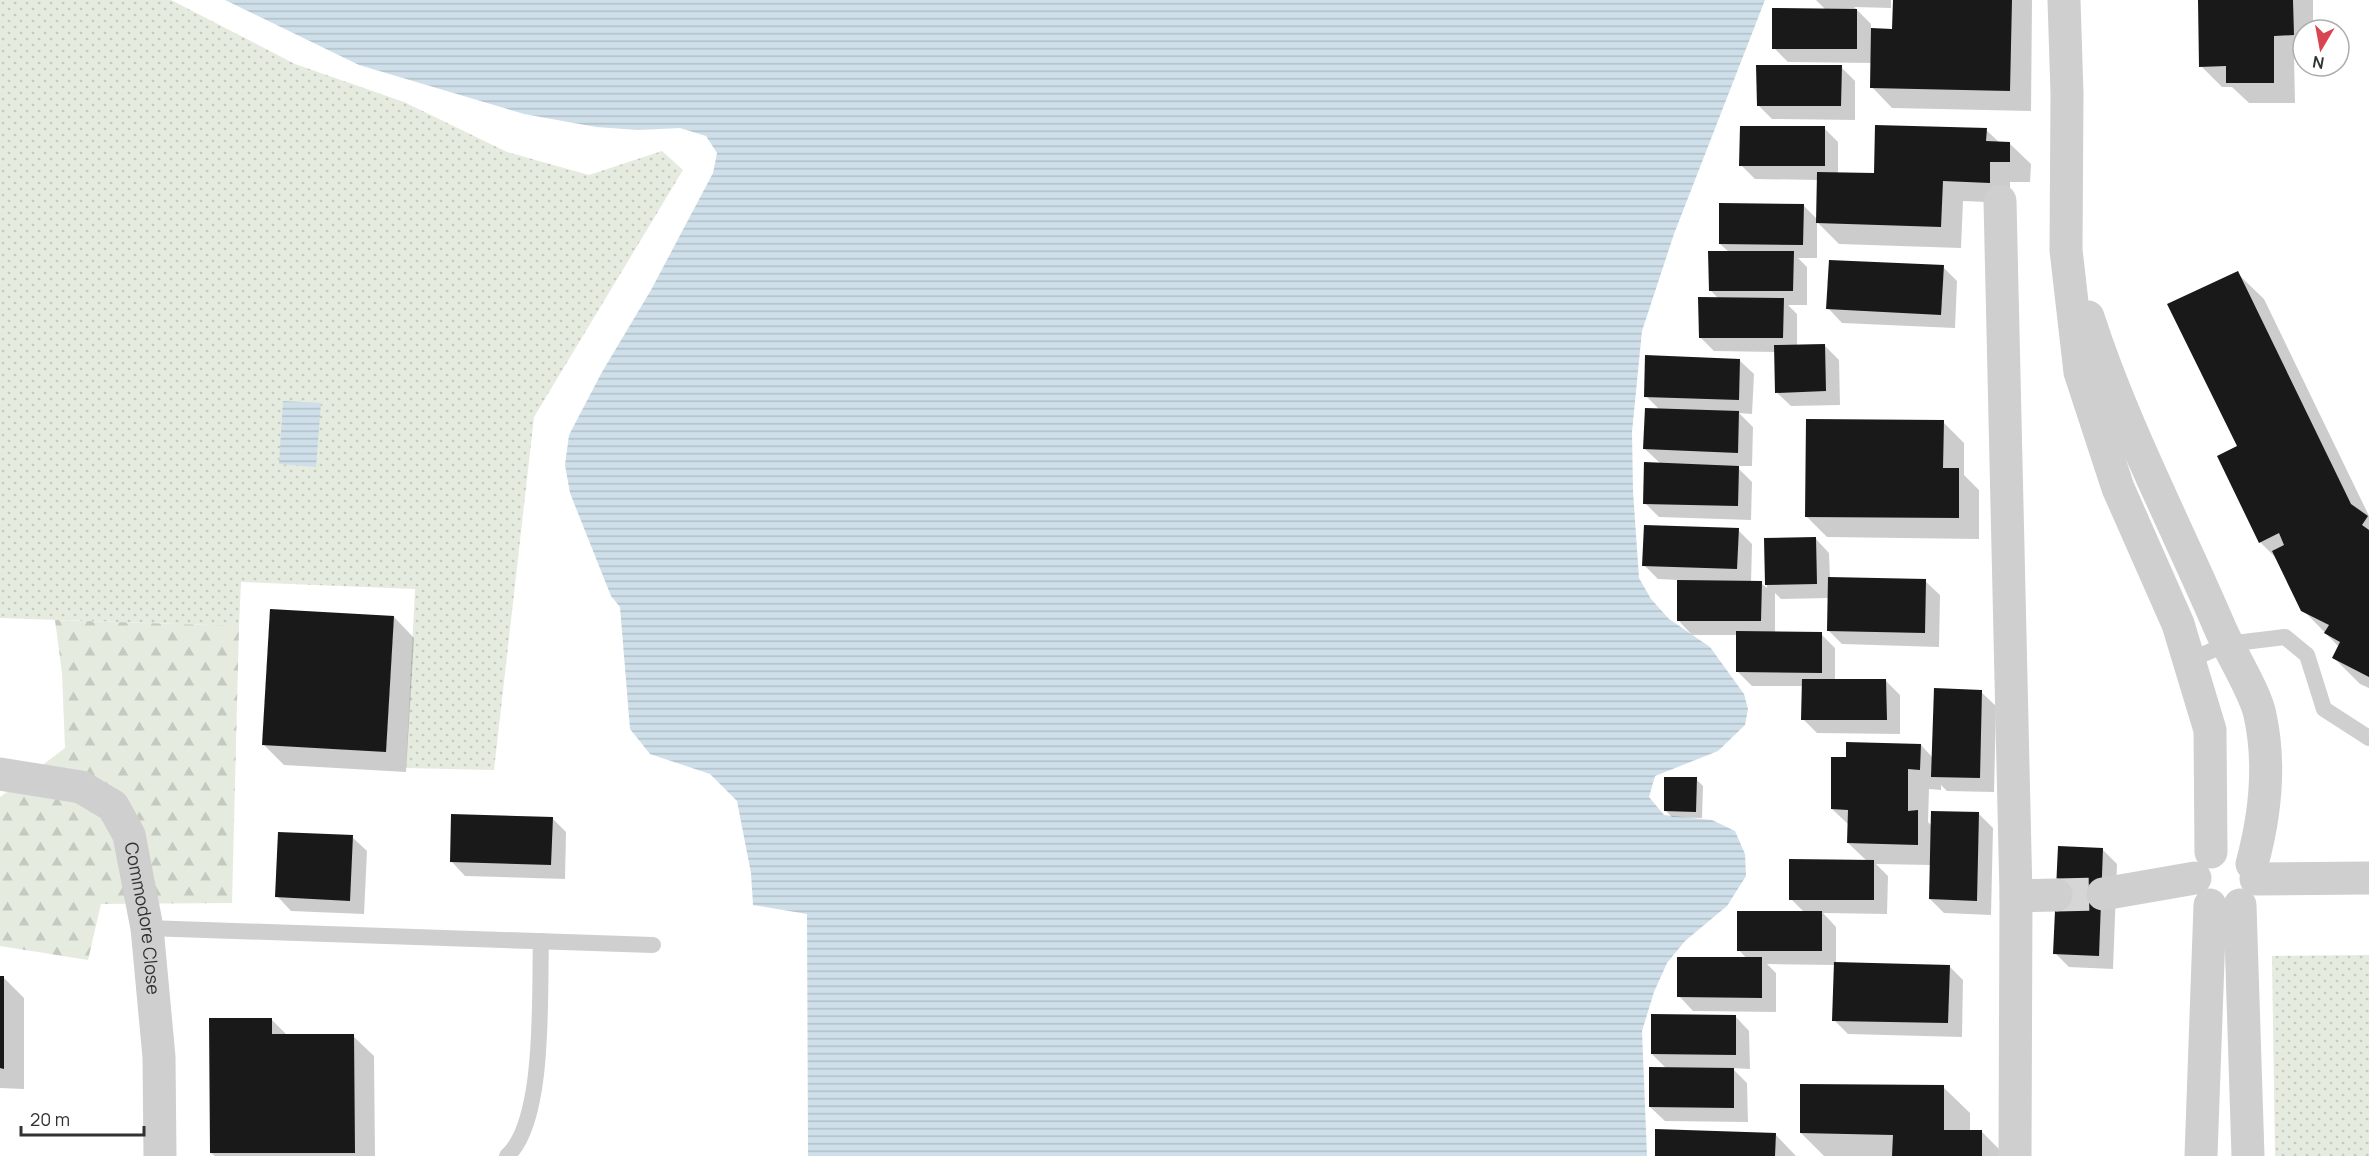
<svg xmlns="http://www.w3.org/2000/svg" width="2369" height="1156" font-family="Manrope,sans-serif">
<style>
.grass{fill:url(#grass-dots)}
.forest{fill:url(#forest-firs)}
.water{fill:url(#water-rules)}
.shadow{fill:#0003}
.building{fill:#191919}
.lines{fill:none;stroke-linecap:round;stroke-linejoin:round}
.minor-tunnel{stroke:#d6d6d6;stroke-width:33;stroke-dasharray:33 16;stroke-linecap:butt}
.service{stroke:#cfcfcf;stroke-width:16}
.minor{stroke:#cfcfcf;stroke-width:33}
.labels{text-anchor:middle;stroke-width:6;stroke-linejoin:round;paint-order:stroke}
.street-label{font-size:18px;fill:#323232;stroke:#fff}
</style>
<defs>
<pattern id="grass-dots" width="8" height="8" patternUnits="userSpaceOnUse" patternTransform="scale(1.5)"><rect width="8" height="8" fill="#e5ebdf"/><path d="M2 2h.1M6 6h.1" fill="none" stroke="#c5cac0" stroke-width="1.8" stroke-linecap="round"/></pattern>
<pattern id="forest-firs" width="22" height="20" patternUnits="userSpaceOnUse" patternTransform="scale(1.5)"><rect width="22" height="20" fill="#e5ebdf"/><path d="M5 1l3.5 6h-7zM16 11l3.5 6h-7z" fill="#c5cac0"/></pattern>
<pattern id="water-rules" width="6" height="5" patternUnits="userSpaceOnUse" patternTransform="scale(1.5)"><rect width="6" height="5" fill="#cedfe9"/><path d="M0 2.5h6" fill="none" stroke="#b1c0c8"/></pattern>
</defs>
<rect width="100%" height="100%" fill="#fff"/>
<!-- grass -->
<g class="grass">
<path d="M 0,0 L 171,0 L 295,64 L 404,102 L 507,152 L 589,175 L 662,151 L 683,170 L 534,417 L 494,770 L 406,768 L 415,589 L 241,582 L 239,626 L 0,618 Z"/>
<path d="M 2369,955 L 2369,1156 L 2275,1156 L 2272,956 Z"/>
</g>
<!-- forest -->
<path class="forest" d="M 55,620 L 239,626 L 232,903 L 101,904 L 88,960 L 0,946 L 0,797 L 65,748 L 62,673 Z"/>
<!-- water -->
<g class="water">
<path d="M 225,0 L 1765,0 L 1674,234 L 1642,331 L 1632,432 L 1633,491 L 1639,578 L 1651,599 L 1669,619 L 1710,647 L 1744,694 L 1748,709 L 1745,725 L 1718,751 L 1655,776 L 1649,797 L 1664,815 L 1712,820 L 1735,831 L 1745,854 L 1746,876 L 1727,906 L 1685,941 L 1667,963 L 1654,992 L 1642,1031 L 1647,1156 L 808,1156 L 807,914 L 753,905 L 751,873 L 737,801 L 710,774 L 650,754 L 630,729 L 620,607 L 611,596 L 570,493 L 565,465 L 569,435 L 602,372 L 651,290 L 713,173 L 717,153 L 706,136 L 680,128 L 638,130 L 596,127 L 524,114 L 359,65 Z"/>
<path d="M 283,401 L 321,403 L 316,467 L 279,464 Z"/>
</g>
<!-- shadow -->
<g class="shadow">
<path d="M 1816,0 L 1891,0 L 1891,8 L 1854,7 L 1871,24 L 1871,30 L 1894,30 L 1894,0 L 2032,0 L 2031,111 L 1892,108 L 1872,87 L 1872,63 L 1788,62 L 1774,48 L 1826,10 Z"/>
<path d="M 2199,0 L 2313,0 L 2313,30 L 2303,30 L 2303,56 L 2294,56 L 2295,103 L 2249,103 L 2232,87 L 2222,87 L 2201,66 Z"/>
<path d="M 1841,67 L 1855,81 L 1855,120 L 1772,119 L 1758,105 Z"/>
<path d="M 1824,128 L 1838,142 L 1838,174 L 1875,175 L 1986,130 L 2000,143 L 2010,144 L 2031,164 L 2030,182 L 2010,182 L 2010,203 L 1963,201 L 1961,248 L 1839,244 L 1817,222 L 1817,258 L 1798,258 L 1807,267 L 1807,305 L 1788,305 L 1797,314 L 1797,346 L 1825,346 L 1839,360 L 1840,405 L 1791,406 L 1776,392 L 1776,352 L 1714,351 L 1700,337 L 1719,299 L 1710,290 L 1729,252 L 1720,244 L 1803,205 L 1818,220 L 1819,180 L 1755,179 L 1741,165 Z"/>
<path d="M 1943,267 L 1957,281 L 1955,328 L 1842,323 L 1828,308 Z"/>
<path d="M 2237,273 L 2264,299 L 2369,516 L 2369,688 L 2360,684 L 2333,657 L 2339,647 L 2303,610 L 2279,561 L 2260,542 L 2239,447 Z"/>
<path d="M 1739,360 L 1754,374 L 1752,414 L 1739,413 L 1753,427 L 1752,466 L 1736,466 L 1752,482 L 1751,520 L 1659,517 L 1645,503 L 1661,464 L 1644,448 L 1660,410 L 1646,396 Z"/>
<path d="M 1943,422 L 1964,443 L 1964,475 L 1979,490 L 1979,539 L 1827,537 L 1806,516 Z"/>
<path d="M 1738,530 L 1752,544 L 1751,583 L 1761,583 L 1767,588 L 1766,540 L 1815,538 L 1829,553 L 1830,579 L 1925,581 L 1940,595 L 1939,647 L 1842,644 L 1828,630 L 1829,598 L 1781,599 L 1775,593 L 1775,633 L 1821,634 L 1835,648 L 1835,681 L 1886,681 L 1900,695 L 1900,734 L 1817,733 L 1803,719 L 1803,686 L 1752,686 L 1738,672 L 1738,635 L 1692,635 L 1678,620 L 1678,580 L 1658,579 L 1644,565 Z"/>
<path d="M 394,617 L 414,638 L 406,772 L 284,765 L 263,744 Z"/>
<path d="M 1981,692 L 1996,706 L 1994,792 L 1947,791 L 1941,785 L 1941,790 L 1929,789 L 1928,822 L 1932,826 L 1979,814 L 1993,828 L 1991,915 L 1944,913 L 1930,899 L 1931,865 L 1876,864 L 1888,876 L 1887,914 L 1823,913 L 1836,927 L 1836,964 L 1949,966 L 1963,980 L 1962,1037 L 1848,1034 L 1834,1020 L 1835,965 L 1767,964 L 1776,973 L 1776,1012 L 1693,1011 L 1679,996 L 1747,959 L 1739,950 L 1804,912 L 1791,899 L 1867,861 L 1848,843 L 1849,825 L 1832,809 L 1847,759 L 1921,745 L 1933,758 Z"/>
<path d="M 1696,779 L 1703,786 L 1702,818 L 1672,817 L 1665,810 Z"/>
<path d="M 552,818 L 566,832 L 565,879 L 465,876 L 451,861 Z"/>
<path d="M 352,837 L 367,851 L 364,914 L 291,911 L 277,896 Z"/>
<path d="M 2103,850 L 2117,864 L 2113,969 L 2069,967 L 2055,953 Z"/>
<path d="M 0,977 L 3,977 L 24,998 L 24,1089 L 0,1088 Z"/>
<path d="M 1735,1016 L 1749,1031 L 1750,1069 L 1732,1068 L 1747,1083 L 1748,1122 L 1665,1121 L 1650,1107 L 1667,1069 L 1652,1054 Z"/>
<path d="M 271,1019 L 288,1036 L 353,1036 L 374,1056 L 375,1156 L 215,1156 L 211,1153 Z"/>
<path d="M 1943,1087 L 1970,1113 L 1970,1132 L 1982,1132 L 2006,1156 L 1824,1156 L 1801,1133 Z"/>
<path d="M 1775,1134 L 1796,1156 L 1656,1156 Z"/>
</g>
<!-- building -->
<g class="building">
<path d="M 1893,0 L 2012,0 L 2010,91 L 1870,88 L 1871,28 L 1892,29 Z"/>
<path d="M 2198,0 L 2293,0 L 2294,35 L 2274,36 L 2274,83 L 2226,83 L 2226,66 L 2199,67 Z"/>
<path d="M 1772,8 L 1857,9 L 1857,49 L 1772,49 Z"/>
<path d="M 1756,65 L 1842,65 L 1841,106 L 1757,106 Z"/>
<path d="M 1875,125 L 1987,128 L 1986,141 L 2010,142 L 2010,162 L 1990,162 L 1990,183 L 1943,181 L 1941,227 L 1816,223 L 1817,172 L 1874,173 Z"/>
<path d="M 1740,126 L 1825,126 L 1825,166 L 1739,166 Z"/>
<path d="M 1719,203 L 1804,204 L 1803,245 L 1719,244 Z"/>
<path d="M 1708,251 L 1794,251 L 1793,291 L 1709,291 Z"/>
<path d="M 1829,260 L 1944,265 L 1941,315 L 1826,309 Z"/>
<path d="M 2238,271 L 2351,504 L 2368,516 L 2362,525 L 2369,530 L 2369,677 L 2332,658 L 2340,642 L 2324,633 L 2329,625 L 2301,611 L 2272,551 L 2284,545 L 2279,533 L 2259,543 L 2217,456 L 2237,446 L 2167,304 Z"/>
<path d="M 1698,297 L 1784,298 L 1783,338 L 1699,338 Z"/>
<path d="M 1825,344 L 1826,391 L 1775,393 L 1774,345 Z"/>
<path d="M 1645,355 L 1740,359 L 1739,400 L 1644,397 Z"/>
<path d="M 1645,408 L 1739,411 L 1738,453 L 1643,449 Z"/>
<path d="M 1806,419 L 1944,420 L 1943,468 L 1959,468 L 1959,518 L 1805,517 Z"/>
<path d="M 1644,462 L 1739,466 L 1738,506 L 1643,504 Z"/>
<path d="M 1644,525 L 1739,528 L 1737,569 L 1642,566 Z"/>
<path d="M 1816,537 L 1817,584 L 1765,585 L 1764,538 Z"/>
<path d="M 1828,577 L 1926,579 L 1925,633 L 1827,631 Z"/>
<path d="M 1677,580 L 1762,581 L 1761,621 L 1677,621 Z"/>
<path d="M 270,609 L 394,616 L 386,752 L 262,745 Z"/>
<path d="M 1736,631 L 1822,632 L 1822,673 L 1736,672 Z"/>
<path d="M 1802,679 L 1886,679 L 1887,720 L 1801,720 Z"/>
<path d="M 1934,688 L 1982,690 L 1980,778 L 1931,777 Z"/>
<path d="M 1846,742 L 1921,744 L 1920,770 L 1908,769 L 1908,811 L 1918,810 L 1918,845 L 1847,843 L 1848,810 L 1831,809 L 1831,757 L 1846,757 Z"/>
<path d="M 1664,777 L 1697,777 L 1696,812 L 1664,811 Z"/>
<path d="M 1931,811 L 1979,812 L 1977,901 L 1929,899 Z"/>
<path d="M 451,814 L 553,817 L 551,865 L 450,862 Z"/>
<path d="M 278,832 L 353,835 L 350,901 L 275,897 Z"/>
<path d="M 2058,846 L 2103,848 L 2099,956 L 2053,954 Z"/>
<path d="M 1789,859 L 1874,860 L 1874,900 L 1789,900 Z"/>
<rect x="1737" y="911" width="85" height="40"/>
<path d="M 1677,957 L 1762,957 L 1762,998 L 1677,997 Z"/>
<path d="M 1834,962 L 1950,965 L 1948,1023 L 1832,1021 Z"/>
<path d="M 0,976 L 4,976 L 4,1069 L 0,1068 Z"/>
<path d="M 1651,1014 L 1736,1015 L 1736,1055 L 1651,1054 Z"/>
<path d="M 209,1018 L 272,1018 L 272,1034 L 354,1034 L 355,1153 L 210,1153 Z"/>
<path d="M 1649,1067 L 1734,1068 L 1734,1108 L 1649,1107 Z"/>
<path d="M 1800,1084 L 1944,1085 L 1944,1130 L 1982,1130 L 1982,1156 L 1892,1156 L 1893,1135 L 1800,1133 Z"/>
<path d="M 1655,1129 L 1776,1133 L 1775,1156 L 1655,1156 Z"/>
</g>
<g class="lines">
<!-- minor-tunnel -->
<path class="minor-tunnel" d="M 2056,895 L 2103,894"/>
<!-- service -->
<g class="service">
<path d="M 2190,660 L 2227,644 L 2285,637 L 2307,655 L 2324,709 L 2369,738"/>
<path d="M 147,928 L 653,945"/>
<path d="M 507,1156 C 546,1121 539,993 541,941"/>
</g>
<!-- minor -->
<g class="minor">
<path d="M 2064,0 L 2067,94 L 2066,250 L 2080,372 L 2118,488 L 2178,624 L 2210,730 L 2211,852"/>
<path d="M 2000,201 L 2016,896 L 2056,895"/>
<path d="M 2088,317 C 2123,425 2176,525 2220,628 C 2230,652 2256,693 2260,715 C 2271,765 2265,816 2252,864"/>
<path id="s1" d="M 0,774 L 81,787 L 113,806 L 129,835 L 147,928 L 159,1057 L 160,1156"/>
<path d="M 2256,879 L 2369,878"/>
<path d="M 2103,894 L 2195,878"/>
<path d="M 2240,905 L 2248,1156"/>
<path d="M 2015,1156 L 2016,896"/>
<path d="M 2201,1156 L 2210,905"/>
</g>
</g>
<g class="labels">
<!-- street labels -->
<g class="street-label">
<text dy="6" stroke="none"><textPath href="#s1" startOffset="237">Commodore Close</textPath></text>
</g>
</g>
<!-- north arrow -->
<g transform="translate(2321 48) rotate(190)"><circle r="28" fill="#ffffff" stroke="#adadad" stroke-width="1.5"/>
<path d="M0-4.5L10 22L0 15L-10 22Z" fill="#d84550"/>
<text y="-9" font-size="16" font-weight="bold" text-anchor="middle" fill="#323232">N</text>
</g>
<!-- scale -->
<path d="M21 1126v9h123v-9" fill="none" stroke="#323232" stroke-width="3"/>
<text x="30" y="1126" font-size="18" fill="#323232" stroke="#ffffff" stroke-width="4.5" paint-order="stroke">20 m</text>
</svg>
